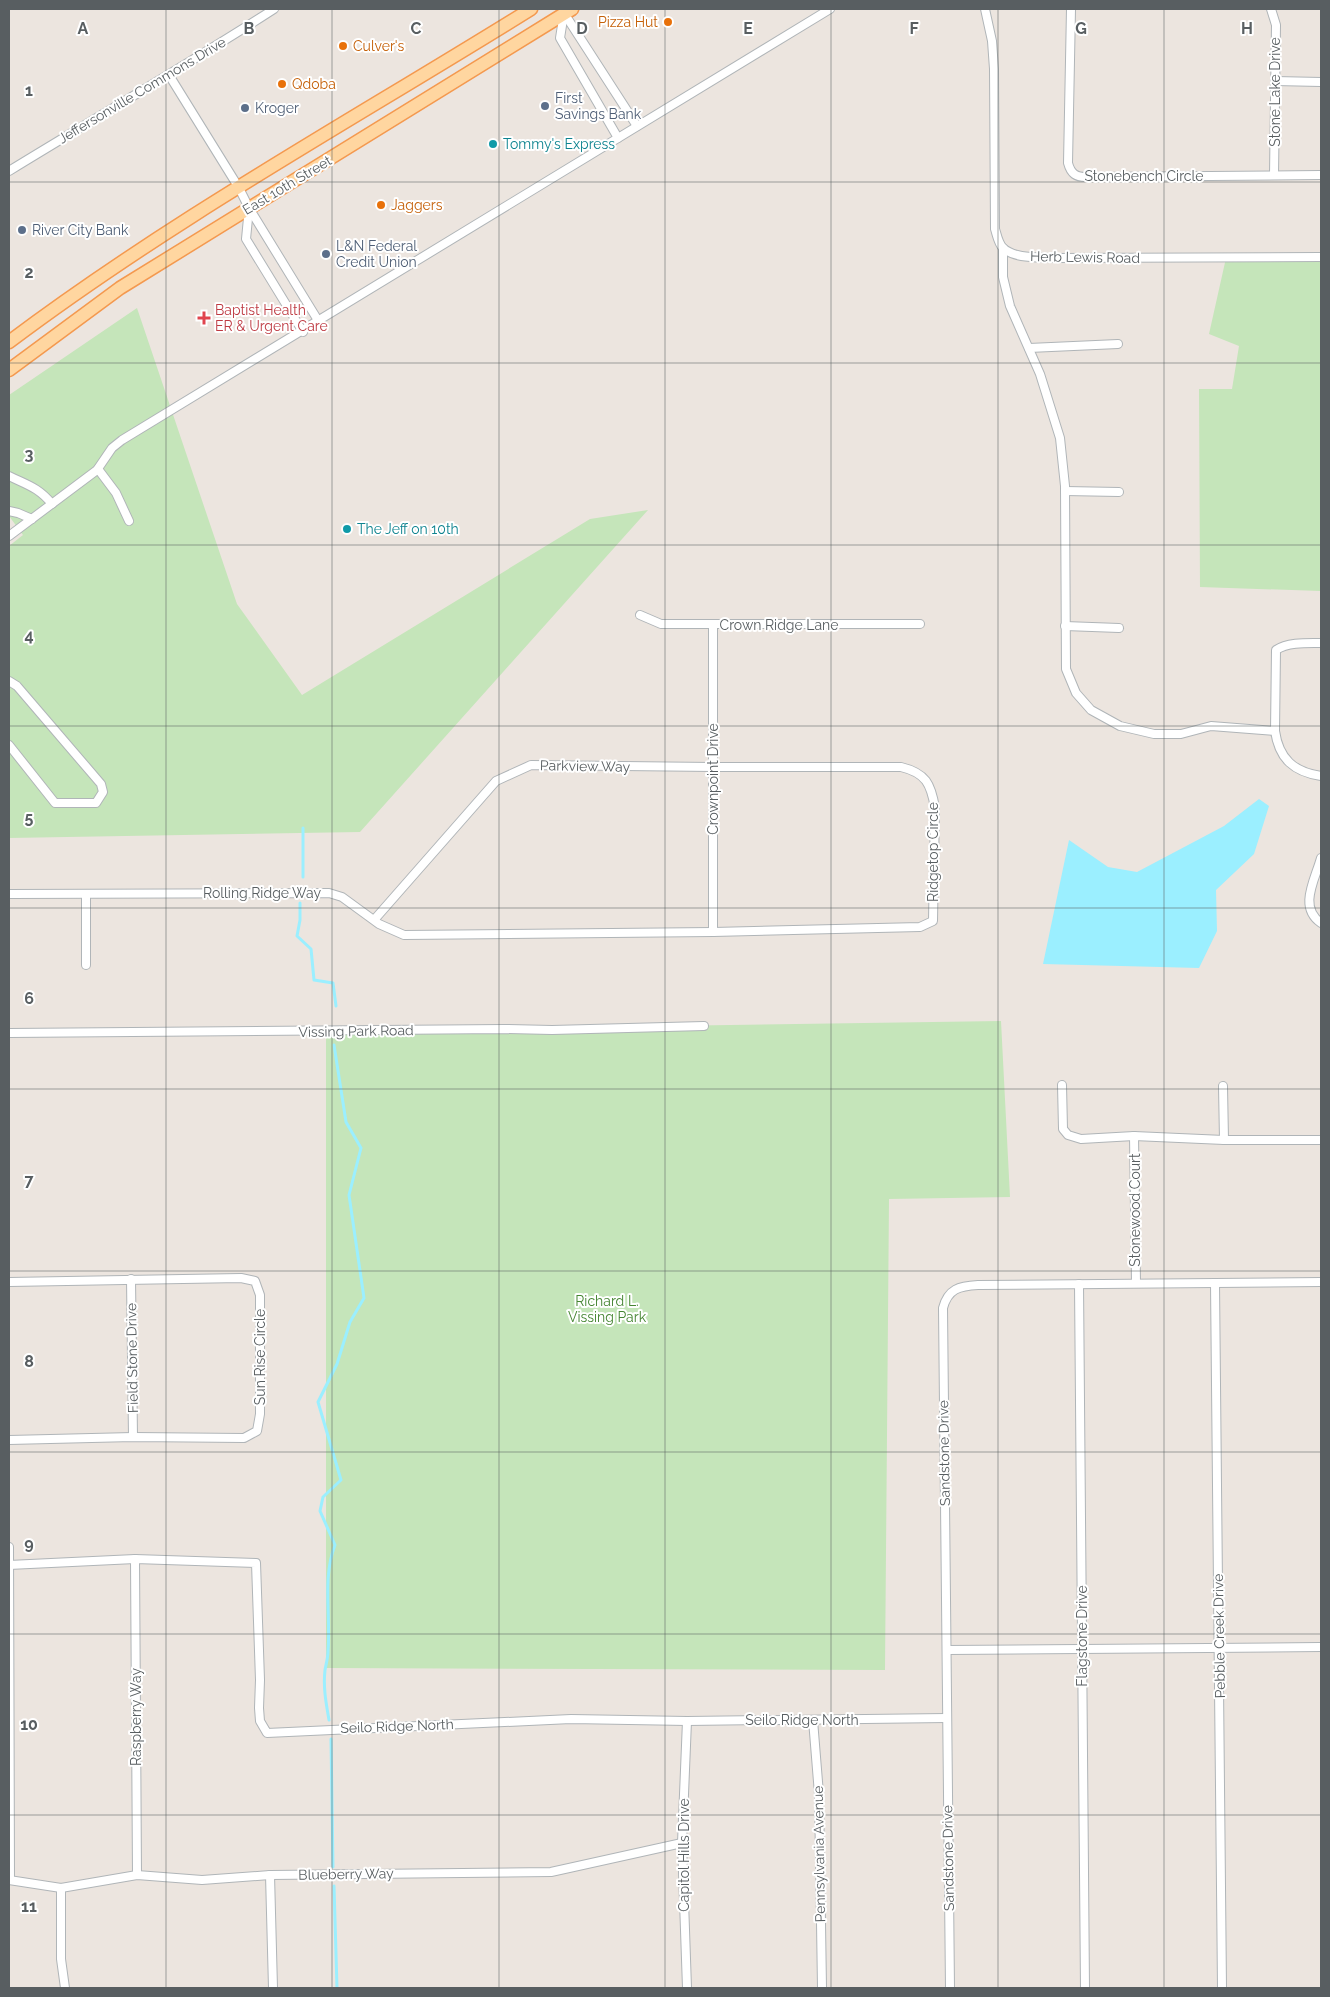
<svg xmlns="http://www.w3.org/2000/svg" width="1330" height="1997" font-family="Raleway,sans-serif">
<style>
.green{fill:#c5e5ba}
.water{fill:#9befff}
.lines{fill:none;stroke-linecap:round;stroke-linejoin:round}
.stream{stroke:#9befff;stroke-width:3}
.street-casing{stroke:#b0b5b8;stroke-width:10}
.primary-casing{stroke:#f4994f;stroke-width:15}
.street{stroke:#fff;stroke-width:8}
.primary{stroke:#ffd6a0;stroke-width:12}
.grid{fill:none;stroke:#585e61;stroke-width:1;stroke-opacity:0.55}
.food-dot{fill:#e8710a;stroke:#fff;stroke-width:2}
.service-dot{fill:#5c6f8a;stroke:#fff;stroke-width:2}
.culture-dot{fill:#0f9aa8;stroke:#fff;stroke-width:2}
.health-dot{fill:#e0444e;stroke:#fff;stroke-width:2}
.labels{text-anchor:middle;stroke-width:4;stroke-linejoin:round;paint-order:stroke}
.food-label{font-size:14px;fill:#c56008;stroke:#fff;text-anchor:start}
.street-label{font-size:14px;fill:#585e61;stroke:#fff}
.service-label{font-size:14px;fill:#4e5e75;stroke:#fff;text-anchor:start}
.culture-label{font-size:14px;fill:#0d838f;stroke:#fff;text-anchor:start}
.health-label{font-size:14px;fill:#be3a42;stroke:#fff;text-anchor:start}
.park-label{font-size:14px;fill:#458532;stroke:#fff}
.grid-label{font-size:16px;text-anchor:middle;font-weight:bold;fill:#585e61;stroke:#fff;stroke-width:4;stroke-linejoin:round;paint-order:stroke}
</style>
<rect width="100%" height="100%" fill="#ece5df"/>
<!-- green -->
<g class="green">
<path d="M 1321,257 L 1321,591 L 1200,587 L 1199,389 L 1232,389 L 1239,346 L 1209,334 L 1226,258 Z"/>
<path d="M 137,308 L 237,604 L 302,695 L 590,519 L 648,510 L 360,832 L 9,838 L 9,546 L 23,535 L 9,516 L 9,395 Z"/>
<path d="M 1001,1021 L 1010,1197 L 889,1199 L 885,1670 L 326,1668 L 326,1031 Z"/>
</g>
<!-- water -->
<path class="water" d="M 1259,799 L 1269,806 L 1254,854 L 1216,890 L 1217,931 L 1199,968 L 1043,964 L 1069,840 L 1108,867 L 1137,872 L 1224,826 Z"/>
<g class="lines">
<!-- stream -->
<g class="stream">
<path d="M 303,828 L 303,877"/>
<path d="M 300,903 L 300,920 L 297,936 L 311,949 L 314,980 L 333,983 L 336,1006"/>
<path d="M 329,1720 C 326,1703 323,1687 325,1670 C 326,1664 328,1658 328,1651 C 331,1616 322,1578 335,1545 L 320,1511 L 323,1497 L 341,1480 L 318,1402 L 337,1364 L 350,1322 L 364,1298 L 349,1195 L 361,1148 L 346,1122 L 334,1045"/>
<path d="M 331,1739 L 333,1867"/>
<path d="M 334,1886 L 337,1988"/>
</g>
<!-- street casing -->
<g class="street-casing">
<g id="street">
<path d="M 985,9 L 992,41 L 994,69 L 995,229 C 997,235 998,243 1003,248 C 1015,259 1038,257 1053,258 L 1321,257"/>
<path d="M 1071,9 L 1068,163 C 1071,174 1076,177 1086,177 L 1321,175"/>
<path d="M 1271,9 L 1276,25 L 1274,175"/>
<path d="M 564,13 L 560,38 L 618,138"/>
<path d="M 564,13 L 637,126"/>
<path d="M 169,75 L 239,188 L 249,208 L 319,322"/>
<path d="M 1275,81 L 1321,82"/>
<path d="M 9,171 C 97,117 187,65 274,9"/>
<path d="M 249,208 L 246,239 L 303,332"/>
<path d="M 1003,248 L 1003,277 L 1010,306 L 1040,374 L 1060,438 L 1065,486 L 1066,669 L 1076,693 L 1091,710 L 1120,726 L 1154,734 L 1181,734 L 1211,726 L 1275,731 L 1276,650 C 1288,642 1307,643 1321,643"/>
<path d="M 1029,348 L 1118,344"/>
<path d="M 98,469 L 116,493 L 129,521"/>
<path d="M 9,476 C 27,485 38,487 52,504"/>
<path d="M 1065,491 L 1119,492"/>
<path d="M 9,511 L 18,513 L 32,519"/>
<path d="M 9,536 L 97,470 L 112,448 L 122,440 L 830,9"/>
<path d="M 640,615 L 661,624 L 920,624"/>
<path d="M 1065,626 L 1119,628"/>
<path d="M 9,681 L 17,686 L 101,784 L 103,792 L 96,803 L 55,803 L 9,745"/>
<path d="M 1275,731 C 1279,759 1294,772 1321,776"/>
<path d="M 1321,858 C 1315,880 1298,907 1321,923"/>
<path d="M 9,894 L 329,893 L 342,897 L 379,924 L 404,935 L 713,932 L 920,927 L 933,921 L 935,808 C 931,784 926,773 901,767 L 713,767 L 531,765 L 496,781 L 374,920"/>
<path d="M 86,894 L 86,965"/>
<path d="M 713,932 L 713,625"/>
<path d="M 9,1033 L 504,1029 L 552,1030 L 704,1026"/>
<path d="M 1062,1085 L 1063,1129 L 1068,1135 L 1081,1139 L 1134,1136 L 1224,1140 L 1321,1140"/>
<path d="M 1223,1086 L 1224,1140"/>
<path d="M 1134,1136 L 1136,1283"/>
<path d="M 131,1279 L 133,1437"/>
<path d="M 9,1282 L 241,1278 L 255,1281 L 260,1295 L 260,1414 L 257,1431 L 244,1438 L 133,1437 L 9,1440"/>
<path d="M 1215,1283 L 1222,1988"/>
<path d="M 1079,1284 L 1085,1988"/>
<path d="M 9,1547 L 10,1880"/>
<path d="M 135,1559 L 137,1875"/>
<path d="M 9,1565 L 135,1559 L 256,1563 L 260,1680 L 259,1708 L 260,1721 L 267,1733 L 571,1719 L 687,1721 L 947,1718"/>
<path d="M 947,1650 L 1321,1647"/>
<path d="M 813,1720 L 819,1794 L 822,1988"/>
<path d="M 687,1721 L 682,1843 L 687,1988"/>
<path d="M 270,1875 L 273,1988"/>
<path d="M 9,1880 L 61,1888 L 137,1875 L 202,1880 L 270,1875 L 551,1872 L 682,1843"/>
<path d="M 61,1888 L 61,1959 L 65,1988"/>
<path d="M 950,1988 L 943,1308 C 948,1289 959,1286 978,1285 L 1321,1282"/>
</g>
</g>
<!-- primary casing -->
<g class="primary-casing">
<g id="primary">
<path d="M 9,342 C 174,218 356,118 531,9"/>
<path d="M 9,370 L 120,288 L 572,9"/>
</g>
</g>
<!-- street -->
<use href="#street" class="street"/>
<!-- primary -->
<use href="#primary" class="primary"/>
</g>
<!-- grid -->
<path class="grid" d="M 166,9 L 166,1988M 332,9 L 332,1988M 499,9 L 499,1988M 665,9 L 665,1988M 831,9 L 831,1988M 998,9 L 998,1988M 1164,9 L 1164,1988M 9,182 L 1321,182M 9,363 L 1321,363M 9,545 L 1321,545M 9,726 L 1321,726M 9,908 L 1321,908M 9,1089 L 1321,1089M 9,1271 L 1321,1271M 9,1452 L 1321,1452M 9,1634 L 1321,1634M 9,1815 L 1321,1815"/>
<!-- markers -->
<g class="food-dot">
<circle cx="668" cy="22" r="5"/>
<circle cx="343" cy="46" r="5"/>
<circle cx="282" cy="84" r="5"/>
<circle cx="381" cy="205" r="5"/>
</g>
<g class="service-dot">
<circle cx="545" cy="106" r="5"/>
<circle cx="245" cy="108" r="5"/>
<circle cx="22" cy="230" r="5"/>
<circle cx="326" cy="254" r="5"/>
</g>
<g class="culture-dot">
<circle cx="493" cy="144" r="5"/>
<circle cx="347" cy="529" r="5"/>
</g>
<path class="health-dot" d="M201.5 310.5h5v5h5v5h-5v5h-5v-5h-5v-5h5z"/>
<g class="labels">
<!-- food labels -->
<g class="food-label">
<text x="658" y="27" text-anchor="end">Pizza Hut</text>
<text x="353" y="51">Culver's</text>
<text x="292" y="89">Qdoba</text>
<text x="391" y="210">Jaggers</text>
</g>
<!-- street labels -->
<g class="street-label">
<text transform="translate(142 90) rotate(-31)" y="5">Jeffersonville Commons Drive</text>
<text transform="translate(1275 92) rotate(-90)" y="5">Stone Lake Drive</text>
<text x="1144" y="181">Stonebench Circle</text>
<text transform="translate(287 185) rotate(-31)" y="5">East 10th Street</text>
<text transform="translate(1085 257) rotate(1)" y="5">Herb Lewis Road</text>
<text x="779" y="630">Crown Ridge Lane</text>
<text transform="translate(585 766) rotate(1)" y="5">Parkview Way</text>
<text transform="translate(713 779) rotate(-90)" y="5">Crownpoint Drive</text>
<text transform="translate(933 852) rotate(-90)" y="5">Ridgetop Circle</text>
<text x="262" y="898">Rolling Ridge Way</text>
<text transform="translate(356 1031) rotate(-1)" y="5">Vissing Park Road</text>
<text transform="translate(1135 1210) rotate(-90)" y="5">Stonewood Court</text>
<text transform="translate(260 1357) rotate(-90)" y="5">Sun Rise Circle</text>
<text transform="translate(132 1358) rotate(-91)" y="5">Field Stone Drive</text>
<text transform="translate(944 1453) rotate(-91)" y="5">Sandstone Drive</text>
<text transform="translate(1082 1636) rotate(-90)" y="5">Flagstone Drive</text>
<text transform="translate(1219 1636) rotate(-91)" y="5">Pebble Creek Drive</text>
<text transform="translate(136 1717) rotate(-90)" y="5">Raspberry Way</text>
<text x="802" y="1725">Seilo Ridge North</text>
<text transform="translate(397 1726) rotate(-2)" y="5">Seilo Ridge North</text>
<text transform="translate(819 1854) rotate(-91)" y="5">Pennsylvania Avenue</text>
<text transform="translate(684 1855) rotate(-90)" y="5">Capitol Hills Drive</text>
<text transform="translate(948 1858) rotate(-91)" y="5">Sandstone Drive</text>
<text transform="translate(346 1874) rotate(-1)" y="5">Blueberry Way</text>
</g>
<!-- service labels -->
<g class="service-label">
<text x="555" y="103">First<tspan x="555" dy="16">Savings Bank</tspan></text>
<text x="255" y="113">Kroger</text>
<text x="32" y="235">River City Bank</text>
<text x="336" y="251">L&amp;N Federal<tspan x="336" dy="16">Credit Union</tspan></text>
</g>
<!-- culture labels -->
<g class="culture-label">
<text x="503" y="149">Tommy's Express</text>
<text x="357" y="534">The Jeff on 10th</text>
</g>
<!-- health labels -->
<g class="health-label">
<text x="215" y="315">Baptist Health<tspan x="215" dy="16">ER &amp; Urgent Care</tspan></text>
</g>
<!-- park labels -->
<g class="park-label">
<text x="607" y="1306">Richard L.<tspan x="607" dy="16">Vissing Park</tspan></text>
</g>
</g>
<g class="grid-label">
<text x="83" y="34">A</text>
<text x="249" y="34">B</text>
<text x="416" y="34">C</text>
<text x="582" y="34">D</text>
<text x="748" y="34">E</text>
<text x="914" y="34">F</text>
<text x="1081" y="34">G</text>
<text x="1247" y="34">H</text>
<text x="29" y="96">1</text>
<text x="29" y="278">2</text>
<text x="29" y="460">3</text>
<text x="29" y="641">4</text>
<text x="29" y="823">5</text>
<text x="29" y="1004">6</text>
<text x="29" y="1186">7</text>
<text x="29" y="1367">8</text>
<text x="29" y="1549">9</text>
<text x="29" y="1730">10</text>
<text x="29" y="1912">11</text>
</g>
<!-- border -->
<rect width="1330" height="1997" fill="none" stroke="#585e61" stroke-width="20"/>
</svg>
